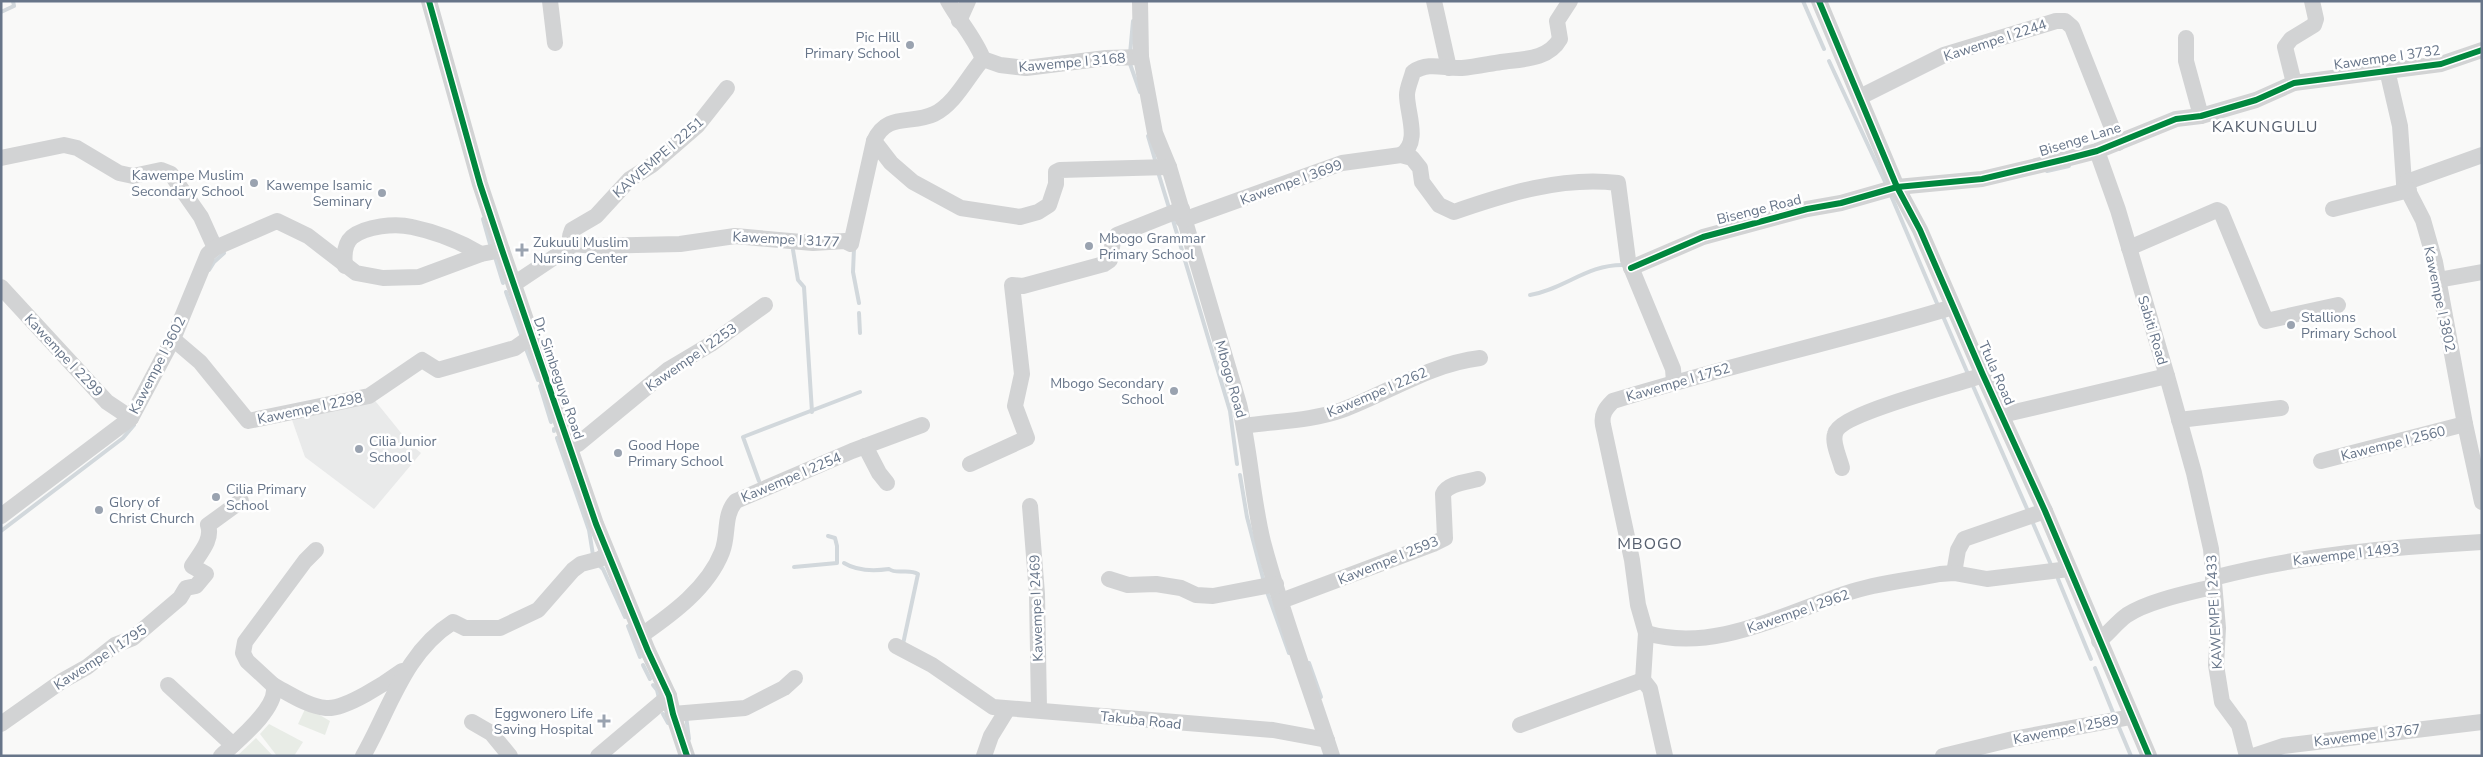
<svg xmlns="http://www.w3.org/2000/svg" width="2483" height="757" font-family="'Nunito Sans',sans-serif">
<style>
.built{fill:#e9eaea}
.green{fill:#e8ece6}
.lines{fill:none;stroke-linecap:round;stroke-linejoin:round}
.stream{stroke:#d2d8dc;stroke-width:4}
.minor{stroke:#d2d3d4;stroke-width:16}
.cycleway-casing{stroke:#fff;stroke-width:9}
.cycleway{stroke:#00873e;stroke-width:6}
.poi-dot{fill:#9aa3b0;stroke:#fff;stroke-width:2}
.labels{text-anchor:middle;stroke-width:5;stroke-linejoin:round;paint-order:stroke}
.poi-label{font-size:14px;fill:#677589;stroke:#fff;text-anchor:start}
.street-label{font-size:14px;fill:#677589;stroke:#fff}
.quarter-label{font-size:16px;letter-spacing:1px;fill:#565f6e;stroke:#fff}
</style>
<rect width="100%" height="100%" fill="#f9f9f8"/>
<!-- built -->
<path class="built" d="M 372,397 L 410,444 L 421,453 L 374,509 L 305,457 L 291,417 Z"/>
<!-- green -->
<g class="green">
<path d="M 306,707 L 330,721 L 325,735 L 298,724 Z"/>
<path d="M 269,724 L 303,742 L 294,756 L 277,756 L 260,734 Z"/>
<path d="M 256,738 L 273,756 L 237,756 Z"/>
</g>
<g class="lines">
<!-- stream -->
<g class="stream">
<path d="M 1803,1 L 1824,49"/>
<path d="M 1,12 L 14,6 L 13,1"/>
<path d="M 1130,54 L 1133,21"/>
<path d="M 1129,61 L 1140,92"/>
<path d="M 1829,61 L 1887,186"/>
<path d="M 1148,136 L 1156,163"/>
<path d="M 2047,171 L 2069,166"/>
<path d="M 1158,172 L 1170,211"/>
<path d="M 1890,193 L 1939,308"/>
<path d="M 1172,217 L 1230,411 L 1237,464"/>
<path d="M 483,219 L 490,244"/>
<path d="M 854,248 L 853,272 L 859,303"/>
<path d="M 793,250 L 798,280 L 804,287 L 812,412"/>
<path d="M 495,257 L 503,283"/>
<path d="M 209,270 L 214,262 L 224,253"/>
<path d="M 506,292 L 522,337"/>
<path d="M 1530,295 C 1565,289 1587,264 1624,265"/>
<path d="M 859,313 L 860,333"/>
<path d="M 1942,314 L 1968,374"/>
<path d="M 525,346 L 538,380"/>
<path d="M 540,386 L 551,422"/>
<path d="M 1973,386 L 2028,511"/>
<path d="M 554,429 L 554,431"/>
<path d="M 557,438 L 589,530 L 593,555"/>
<path d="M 1240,475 L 1247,517 L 1264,582"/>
<path d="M 759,481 L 743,437 L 860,392"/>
<path d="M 2032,521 L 2052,567"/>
<path d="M 1,531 L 123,438 L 134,425"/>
<path d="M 844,563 C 857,571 875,571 889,569 C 897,575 908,568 918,574 L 903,644"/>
<path d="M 599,565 L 603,569 L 625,617"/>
<path d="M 794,567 L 837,563 L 837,546 L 835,538 L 828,536"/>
<path d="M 2058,579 L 2091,659"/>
<path d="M 1266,589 L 1289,653"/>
<path d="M 628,626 L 640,657"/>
<path d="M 1309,663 L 1321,697"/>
<path d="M 643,665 L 650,679"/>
<path d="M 2095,668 L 2114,715"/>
<path d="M 653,685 L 657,690 L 659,698"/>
<path d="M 663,714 L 668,723"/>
<path d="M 686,716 L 689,739"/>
<path d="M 2118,725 L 2131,756"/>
</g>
<!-- minor -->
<g class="minor">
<path d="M 429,1 L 480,184 L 502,250 L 596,524 L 648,651 L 669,696 L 673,714 L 687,756"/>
<path d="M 550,1 L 555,43"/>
<path d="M 948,1 C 959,21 975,38 983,59 L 1000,65 L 1026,68 L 1106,58 L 1141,57"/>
<path d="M 1140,1 L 1141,57 L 1155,133 L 1169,167 L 1239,404 C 1250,449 1252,497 1263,542 C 1282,614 1309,685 1332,756"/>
<path d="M 1434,1 L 1449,68"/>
<path d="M 1819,1 L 1897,187 L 1920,230 L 1983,375 L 2045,511 L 2149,756"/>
<path d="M 959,21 L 968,1"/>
<path d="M 2186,38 L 2186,61 L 2201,116"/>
<path d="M 2387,70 L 2400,126 L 2404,183 L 2423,220 L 2435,262 L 2465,424 L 2482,502"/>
<path d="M 2294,83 L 2285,47 L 2291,39 L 2314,25 L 2316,19 L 2312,1"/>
<path d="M 1860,97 L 1944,55 L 2056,21 L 2065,21 L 2072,27 L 2118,143"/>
<path d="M 874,141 L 891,163 L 913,182 L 961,208 L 1020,217 L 1038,212 L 1049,205 L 1056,184 L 1056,172 L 1060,170 L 1169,167"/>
<path d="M 1401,155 C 1421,142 1407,114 1407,95 C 1407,88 1411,80 1413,72 C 1429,61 1445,69 1462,68 C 1475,67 1488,64 1501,62 C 1523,59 1548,60 1560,39 L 1557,21 L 1570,1"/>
<path d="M 1,158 L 64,145 L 77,148 L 119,173 L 133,176 L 161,170 L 171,174 L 201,217 L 215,248"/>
<path d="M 2404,183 L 2482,155"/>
<path d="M 2333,209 L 2409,190"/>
<path d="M 1183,220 L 1342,163 L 1401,155 L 1412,158 L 1420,168 L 1422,182 L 1439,205 L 1454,212 C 1506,194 1562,176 1618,183 L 1628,260 L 1673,369 L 1674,382"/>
<path d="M 574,244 L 570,236 L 572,230 L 596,216 L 630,179 L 652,165 L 697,126 L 727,88"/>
<path d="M 2129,248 L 2217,210 L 2221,212 L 2266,321 L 2338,305"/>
<path d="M 345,266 C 344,257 344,244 352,237 C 366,226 395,223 412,227 C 436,232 461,242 481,254"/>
<path d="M 1631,268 L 1703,237 L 1807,209 L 1841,203 L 1897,187 L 1982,179 L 2066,159 L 2097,151 L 2176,119 L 2201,116 L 2256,100 L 2294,83 L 2441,64 L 2482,50"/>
<path d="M 2438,280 L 2482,272"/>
<path d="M 514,284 L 574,244 L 594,246 L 680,244 L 735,236 L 813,243 L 845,241 L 851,244 L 874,141 C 887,112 911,125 934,114 C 955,104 968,76 983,59"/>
<path d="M 1,287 L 107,402 L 131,418"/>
<path d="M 173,339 L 200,362 L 248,421 L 369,396 L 422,360 L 438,370 L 515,348 L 532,336"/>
<path d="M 2167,376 L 2194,473 L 2211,549 L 2218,628 L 2216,665 L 2222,702 L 2239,725 L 2247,756"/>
<path d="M 2002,415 L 2167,376 L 2118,210 L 2097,151"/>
<path d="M 2179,420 L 2281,408"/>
<path d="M 1244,426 C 1276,421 1311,421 1342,410 C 1388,393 1430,364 1480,358"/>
<path d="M 865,446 L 879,473 L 887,483"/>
<path d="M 570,447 L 578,444 L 669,369 L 711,344 L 765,305"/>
<path d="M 2321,461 L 2465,424"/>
<path d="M 970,464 L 1027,438 L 1015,406 L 1022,374 L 1012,285 L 1023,286 L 1104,264 L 1110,260 L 1113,241 L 1117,235 L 1182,209"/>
<path d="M 1842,468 C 1840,459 1832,443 1835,434 C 1839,413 1960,384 1983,375"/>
<path d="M 1030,506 L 1037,594 L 1039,709"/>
<path d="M 1,516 L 131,418 L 173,339 L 208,254 L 215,248 L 277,221 L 308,236 L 356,273 L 383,278 L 419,277 L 481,254 L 502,250"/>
<path d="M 1954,573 L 1958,550 L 1964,539 L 2045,511"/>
<path d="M 2213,578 C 2299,555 2393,547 2482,542"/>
<path d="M 1109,579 L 1128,585 L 1156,584 L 1181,588 L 1196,595 L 1213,596 L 1276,584"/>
<path d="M 1281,601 L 1433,544 L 1445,538 L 1443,494 C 1448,483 1467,482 1478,479"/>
<path d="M 1646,633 C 1715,653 1782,614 1847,593 C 1876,583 1910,580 1940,574 L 1954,573 L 1987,579 L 2069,569"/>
<path d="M 642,635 C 672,614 708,588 722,552 C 729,535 723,515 736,501 L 852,451 L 922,425"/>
<path d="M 2099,641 C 2109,633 2117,622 2127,615 C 2148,601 2188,593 2212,587"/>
<path d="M 896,646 L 932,665 L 993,707 L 1273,730 L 1327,740"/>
<path d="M 168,685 L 233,745"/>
<path d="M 273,685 C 290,694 307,706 326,708 C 345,710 387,682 402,671"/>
<path d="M 673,714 L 745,708 L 784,688 L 795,678"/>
<path d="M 472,722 L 491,733 L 510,756"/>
<path d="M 1,724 L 62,681 L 87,667 L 115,645 L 133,638 L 180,598 L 186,588 L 196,586 L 206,574 L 192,566 C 200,553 213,540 208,525 L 241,501"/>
<path d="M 1520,725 L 1643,680"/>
<path d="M 221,756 C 235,743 281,706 273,685 L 247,661 L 243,653 L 245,642 L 305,561 L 316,550"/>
<path d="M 363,756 C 390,709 404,653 453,622 L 465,628 L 500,628 L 538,610 L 573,570 L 581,564 L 600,559 L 607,554"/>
<path d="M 598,756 L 669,696"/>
<path d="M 984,756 L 991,736 L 1007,710"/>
<path d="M 1665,756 L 1650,689 L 1643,680 L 1646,633 L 1638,605 L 1632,560 L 1603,425 C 1601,414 1606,408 1613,401 C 1726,366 1841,341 1953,307"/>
<path d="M 1943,756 L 2013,739 L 2131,717"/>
<path d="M 2253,756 L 2283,746 L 2482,722"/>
</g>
<!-- cycleway casing -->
<g class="cycleway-casing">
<g id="cycleway">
<path d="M 429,1 L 480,184 L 502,250 L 596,524 L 648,651 L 669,696 L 673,714 L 687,756"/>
<path d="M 1819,1 L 1897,187 L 1920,230 L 1983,375 L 2045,511 L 2149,756"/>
<path d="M 1631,268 L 1703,237 L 1807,209 L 1841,203 L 1897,187 L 1982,179 L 2066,159 L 2097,151 L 2176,119 L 2201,116 L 2256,100 L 2294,83 L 2441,64 L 2482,50"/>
</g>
</g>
<!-- cycleway -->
<use href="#cycleway" class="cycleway"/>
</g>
<!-- markers -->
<g class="poi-dot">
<circle cx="910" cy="45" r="5"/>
<circle cx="254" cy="183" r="5"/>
<circle cx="382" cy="193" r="5"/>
<circle cx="1089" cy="246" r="5"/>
<path d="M519.5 242.5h5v5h5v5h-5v5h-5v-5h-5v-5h5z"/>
<circle cx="2291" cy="325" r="5"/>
<circle cx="1174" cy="391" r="5"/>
<circle cx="359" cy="449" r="5"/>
<circle cx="618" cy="453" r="5"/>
<circle cx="216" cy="497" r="5"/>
<circle cx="99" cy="510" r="5"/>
<path d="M601.5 713.5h5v5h5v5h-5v5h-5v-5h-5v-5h5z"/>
</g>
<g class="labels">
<!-- poi labels -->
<g class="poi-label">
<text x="900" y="42" text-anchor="end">Pic Hill<tspan x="900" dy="16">Primary School</tspan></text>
<text x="244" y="180" text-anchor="end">Kawempe Muslim<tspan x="244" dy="16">Secondary School</tspan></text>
<text x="372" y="190" text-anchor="end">Kawempe Isamic<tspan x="372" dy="16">Seminary</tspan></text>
<text x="1099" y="243">Mbogo Grammar<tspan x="1099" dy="16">Primary School</tspan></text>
<text x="533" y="247">Zukuuli Muslim<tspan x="533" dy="16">Nursing Center</tspan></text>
<text x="2301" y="322">Stallions<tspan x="2301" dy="16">Primary School</tspan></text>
<text x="1164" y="388" text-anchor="end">Mbogo Secondary<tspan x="1164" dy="16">School</tspan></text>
<text x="369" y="446">Cilia Junior<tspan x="369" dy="16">School</tspan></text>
<text x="628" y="450">Good Hope<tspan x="628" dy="16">Primary School</tspan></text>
<text x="226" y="494">Cilia Primary<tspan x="226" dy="16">School</tspan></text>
<text x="109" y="507">Glory of<tspan x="109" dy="16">Christ Church</tspan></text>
<text x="593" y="718" text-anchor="end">Eggwonero Life<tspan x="593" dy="16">Saving Hospital</tspan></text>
</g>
<!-- street labels -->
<g class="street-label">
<text transform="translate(1995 40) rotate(-18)" y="5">Kawempe I 2244</text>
<text transform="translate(2387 57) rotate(-8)" y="5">Kawempe I 3732</text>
<text transform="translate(1072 62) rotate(-5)" y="5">Kawempe I 3168</text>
<text transform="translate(2080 139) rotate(-17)" y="5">Bisenge Lane</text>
<text transform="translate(658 157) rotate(-41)" y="5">KAWEMPE I 2251</text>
<text transform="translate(1291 182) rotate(-20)" y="5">Kawempe I 3699</text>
<text transform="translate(1759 209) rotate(-14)" y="5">Bisenge Road</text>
<text transform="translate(786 239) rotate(3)" y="5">Kawempe I 3177</text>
<text transform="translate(2440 299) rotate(78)" y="5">Kawempe I 3802</text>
<text transform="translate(2153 330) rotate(73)" y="5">Sabiti Road</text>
<text transform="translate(64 355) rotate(47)" y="5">Kawempe I 2299</text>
<text transform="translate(691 357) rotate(-35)" y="5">Kawempe I 2253</text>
<text transform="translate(157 365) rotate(-63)" y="5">Kawempe I 3602</text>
<text transform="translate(1997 373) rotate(66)" y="5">Ttula Road</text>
<text transform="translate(559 378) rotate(71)" y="5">Dr. Simbeguya Road</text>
<text transform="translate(1231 379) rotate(74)" y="5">Mbogo Road</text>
<text transform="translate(1678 382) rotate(-16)" y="5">Kawempe I 1752</text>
<text transform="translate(1377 392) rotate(-23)" y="5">Kawempe I 2262</text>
<text transform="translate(310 408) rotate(-12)" y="5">Kawempe I 2298</text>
<text transform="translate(2393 443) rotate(-14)" y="5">Kawempe I 2560</text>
<text transform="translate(791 477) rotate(-23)" y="5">Kawempe I 2254</text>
<text transform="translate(2346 554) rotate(-7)" y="5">Kawempe I 1493</text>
<text transform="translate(1388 560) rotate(-22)" y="5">Kawempe I 2593</text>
<text transform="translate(1036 608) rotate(-92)" y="5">Kawempe I 2469</text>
<text transform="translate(1798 611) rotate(-19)" y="5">Kawempe I 2962</text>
<text transform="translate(2214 612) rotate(-93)" y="5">KAWEMPE I 2433</text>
<text transform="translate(100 657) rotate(-33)" y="5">Kawempe I 1795</text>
<text transform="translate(1141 720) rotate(6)" y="5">Takuba Road</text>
<text transform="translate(2066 729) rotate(-11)" y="5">Kawempe I 2589</text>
<text transform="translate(2367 735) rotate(-7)" y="5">Kawempe I 3767</text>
</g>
<!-- quarter labels -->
<g class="quarter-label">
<text x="2265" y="132">KAKUNGULU</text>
<text x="1650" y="549">MBOGO</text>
</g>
</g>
<!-- border -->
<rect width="2483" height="757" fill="none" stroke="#677589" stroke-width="5"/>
</svg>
